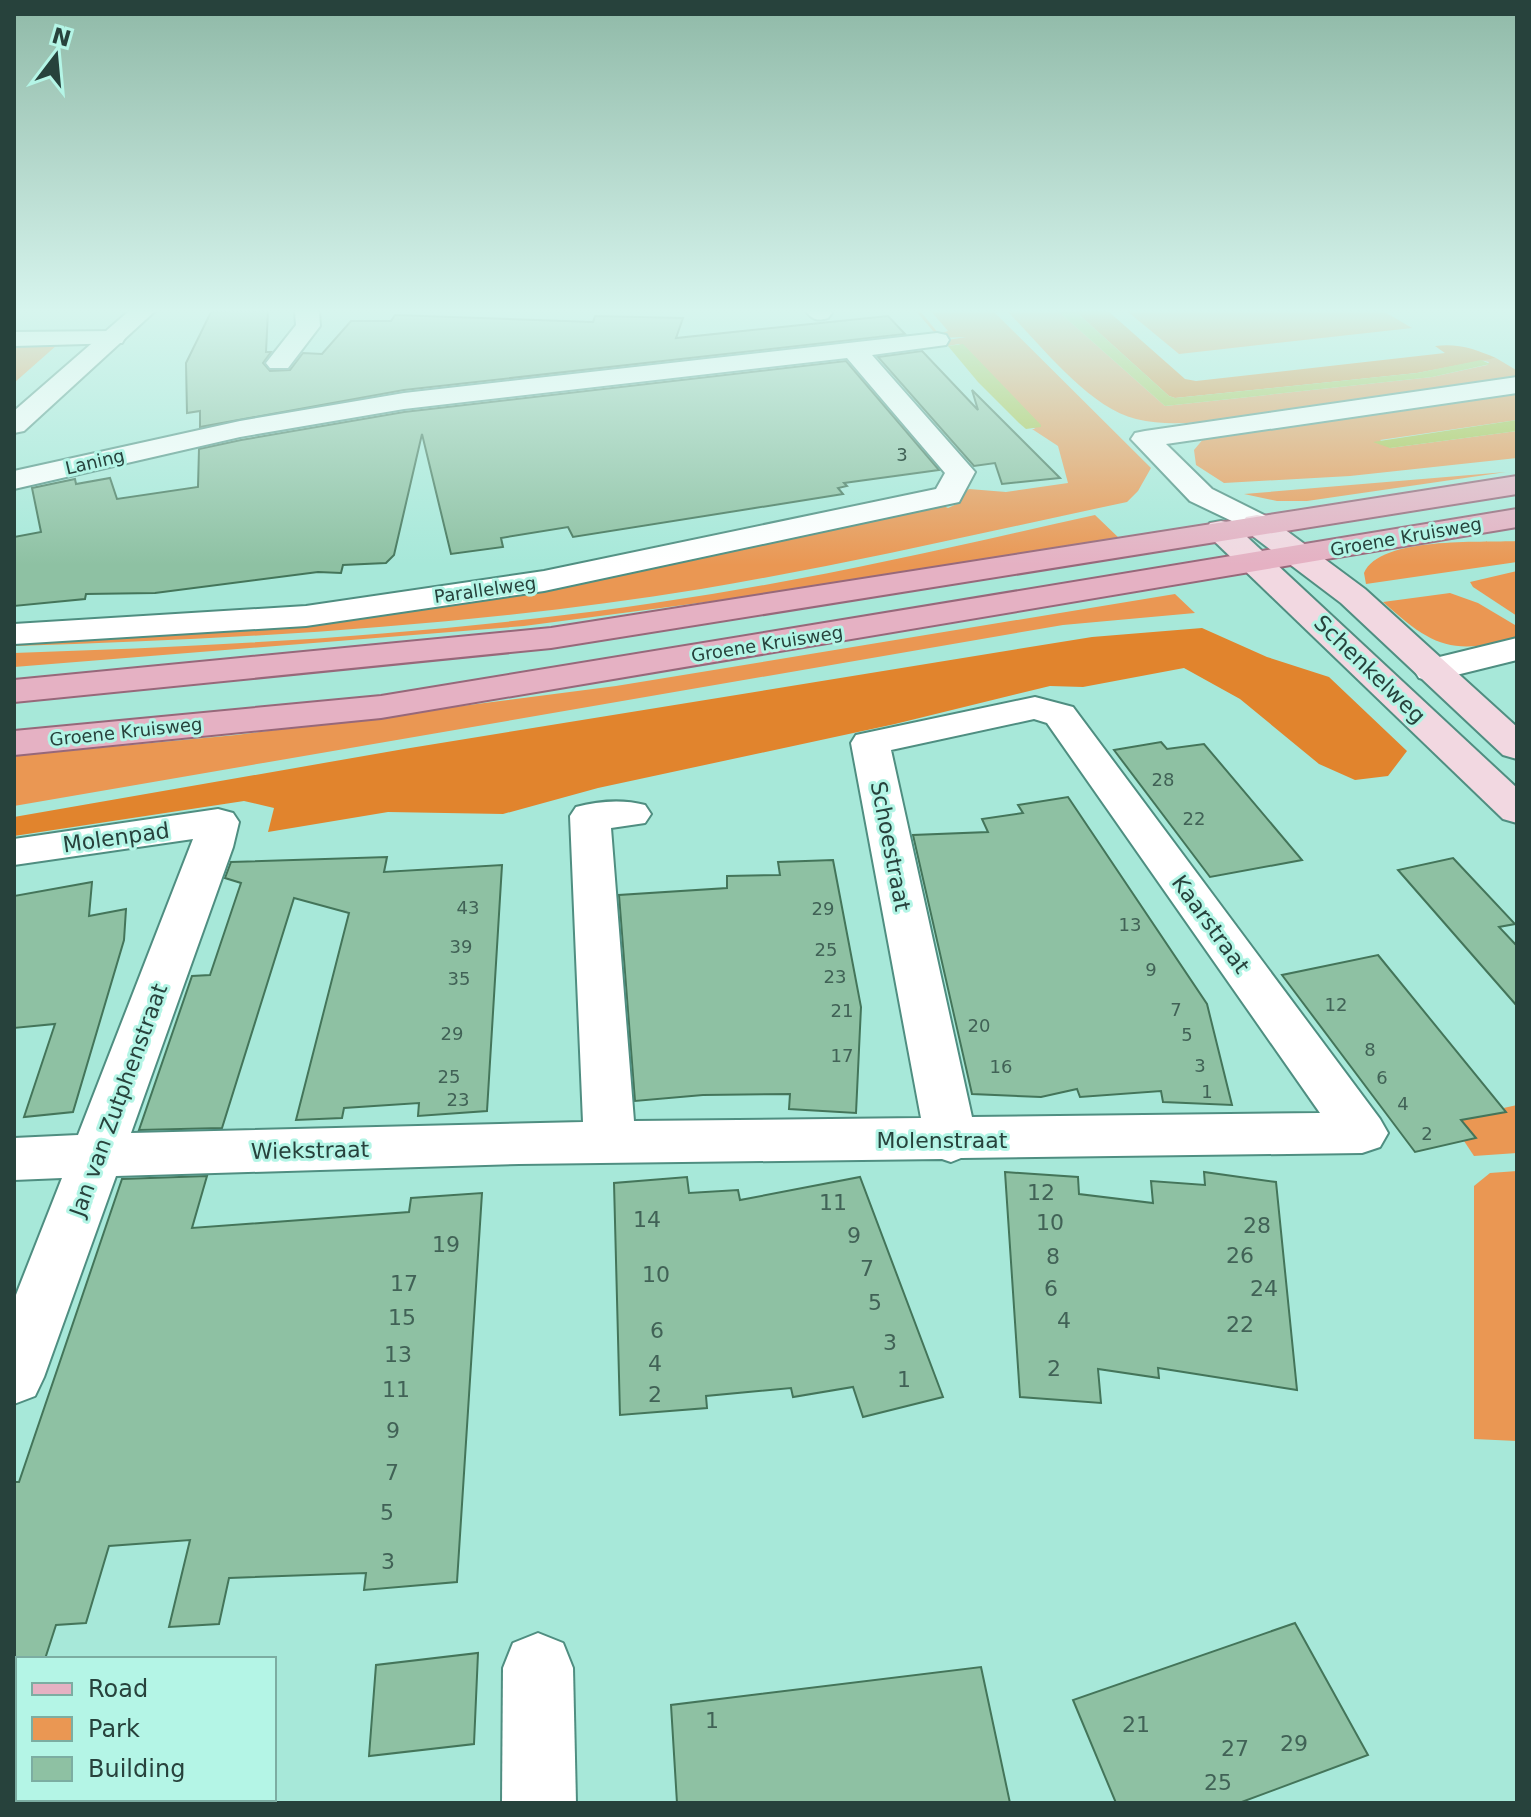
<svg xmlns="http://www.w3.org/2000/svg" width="1531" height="1817" font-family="'DejaVu Sans',sans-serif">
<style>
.green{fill:#ea9753}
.forest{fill:#e1842d}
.water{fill:#abc045}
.building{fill:#8ec1a3;stroke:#44755a;stroke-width:2}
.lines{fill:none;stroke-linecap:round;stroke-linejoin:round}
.minor-casing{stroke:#4f8e81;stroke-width:4}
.tertiary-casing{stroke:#4f8e81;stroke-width:4}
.secondary-casing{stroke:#4f8e81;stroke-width:4}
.primary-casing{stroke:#97687a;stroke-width:4}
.minor{fill:#fff;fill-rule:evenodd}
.tertiary{fill:#fff;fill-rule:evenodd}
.secondary{fill:#f2d8e1;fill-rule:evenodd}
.primary{fill:#e5b1c3;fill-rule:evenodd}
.labels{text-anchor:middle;stroke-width:6;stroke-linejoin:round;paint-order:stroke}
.number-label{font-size:18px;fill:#416256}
.far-street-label{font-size:18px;fill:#27423c;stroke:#b4f5e6}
.street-label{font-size:22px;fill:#27423c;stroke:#b4f5e6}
.near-number-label{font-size:22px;fill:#416256}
</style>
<rect width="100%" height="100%" fill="#a7e8d9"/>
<!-- green -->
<g class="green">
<path d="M 916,311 L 920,311 L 939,334 L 948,331 L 931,311 L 993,311 L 1151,468 L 1138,491 L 1127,502 C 985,532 844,565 701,589 C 474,626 243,639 14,646 L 14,638 L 304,620 L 939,504 L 948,508 L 959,503 L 960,496 L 969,489 L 1006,492 L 1068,483 L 1058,446 L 1032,429 L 1035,429 L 959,344 L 948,346 L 941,341 L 966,337 L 939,338 Z"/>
<path d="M 1007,311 L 1058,311 L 1165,406 L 1432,377 L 1487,365 L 1489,362 L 1481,360 L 1496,358 L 1516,370 L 1517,378 L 1199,422 C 1178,424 1157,424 1136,419 C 1089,408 1040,344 1007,311 Z"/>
<path d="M 1127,311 L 1383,311 L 1412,328 L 1179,354 Z"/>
<path d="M 57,345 L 14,383 L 14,346 Z"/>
<path d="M 1517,390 L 1517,420 L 1380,440 L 1390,448 L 1517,431 L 1517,458 L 1350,476 L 1224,483 L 1196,465 L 1194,450 L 1204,438 Z"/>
<path d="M 1506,472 L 1307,501 L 1277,501 L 1244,494 Z"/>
<path d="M 1095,515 L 1120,539 L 729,599 L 524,626 L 14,667 L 14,653 C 257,645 501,631 741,589 C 860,569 978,541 1095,515 Z"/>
<path d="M 1517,541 L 1517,562 L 1366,584 L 1364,573 C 1380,536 1481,543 1517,541 Z"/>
<path d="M 1517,571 L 1517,616 L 1473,587 L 1470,582 Z"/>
<path d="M 1450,593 L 1478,603 L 1515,625 L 1517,638 C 1451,656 1432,646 1383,602 Z"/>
<path d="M 1175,594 L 1195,613 L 1063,625 L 14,806 L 14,756 L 236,735 L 616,686 Z"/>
<path d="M 1517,1105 L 1517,1153 L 1474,1156 L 1450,1120 Z"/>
<path d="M 1517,1171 L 1517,1441 L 1474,1439 L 1474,1186 L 1490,1173 Z"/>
</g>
<!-- forest -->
<g class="forest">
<path d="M 1075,311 L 1108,311 L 1185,379 L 1196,381 L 1445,353 L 1435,346 C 1458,343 1475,349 1496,358 L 1417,373 L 1175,398 L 1169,396 Z"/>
<path d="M 1202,628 L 1267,657 L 1329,677 L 1407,751 L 1388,776 L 1355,780 L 1319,764 L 1240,699 L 1184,668 L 1083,687 L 1050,686 L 895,724 L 598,788 L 503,814 L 388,812 L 268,832 L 274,808 L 244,801 L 14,836 L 14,817 L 404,749 L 1092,637 Z"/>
</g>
<!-- water -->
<g class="water">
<path d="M 1058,311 L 1075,311 L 1169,396 L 1175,398 L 1417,373 L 1481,360 L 1490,364 L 1432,377 L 1165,406 Z"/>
<path d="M 963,344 L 1041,425 L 1041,427 L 1026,429 L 1019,423 L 978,382 L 948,346 Z"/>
<path d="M 1517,420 L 1517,431 L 1390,448 L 1373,442 Z"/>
</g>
<!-- building -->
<g class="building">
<path d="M 268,311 L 266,352 L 271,352 L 263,363 L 270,371 L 290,370 L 303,353 L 322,354 L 351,321 L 391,321 L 395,315 L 593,322 L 595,316 L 683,318 L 676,338 L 888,316 L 905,334 L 404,390 L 200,427 L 200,411 L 187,413 L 186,363 L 211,312 Z"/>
<path d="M 922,351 L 978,410 L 972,390 L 1060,478 L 1002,484 L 995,463 L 974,466 L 878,357 Z"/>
<path d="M 846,361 L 939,470 L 844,483 L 847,486 L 838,488 L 843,494 L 573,537 L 568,527 L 501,538 L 503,547 L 451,554 L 422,434 L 394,555 L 386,563 L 343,565 L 341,573 L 318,572 L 155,593 L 86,594 L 85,599 L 14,606 L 14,537 L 41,532 L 32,488 L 75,479 L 76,484 L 110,478 L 117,499 L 198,487 L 199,449 L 241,440 L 404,412 Z"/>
<path d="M 1161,742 L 1167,749 L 1204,744 L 1302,860 L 1210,877 L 1114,750 Z"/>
<path d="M 1068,797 L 1207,1004 L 1232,1105 L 1163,1102 L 1161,1091 L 1080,1097 L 1077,1089 L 1041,1097 L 972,1094 L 913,835 L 988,832 L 982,819 L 1023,813 L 1018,805 Z"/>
<path d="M 387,857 L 384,872 L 502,865 L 487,1111 L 418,1116 L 419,1103 L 344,1108 L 342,1118 L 296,1120 L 349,913 L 294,898 L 222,1128 L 139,1130 L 192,976 L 210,975 L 241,883 L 225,878 L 231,862 Z"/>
<path d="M 1453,858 L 1515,924 L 1499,927 L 1517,946 L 1517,1006 L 1398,870 Z"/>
<path d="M 833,860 L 861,1007 L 856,1113 L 789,1109 L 790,1094 L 703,1095 L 635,1101 L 619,895 L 727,888 L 727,876 L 780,875 L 778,862 Z"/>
<path d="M 92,882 L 89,916 L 126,909 L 124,940 L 73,1112 L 24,1117 L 55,1024 L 14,1028 L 14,896 Z"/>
<path d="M 1378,955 L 1506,1112 L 1461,1120 L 1476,1138 L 1415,1152 L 1282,975 Z"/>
<path d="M 1005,1172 L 1078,1177 L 1079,1194 L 1153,1203 L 1151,1181 L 1205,1185 L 1204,1172 L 1276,1182 L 1297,1390 L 1158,1368 L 1159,1378 L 1098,1369 L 1101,1403 L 1020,1397 Z"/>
<path d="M 207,1176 L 192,1228 L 409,1212 L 411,1198 L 482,1193 L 457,1582 L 364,1590 L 366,1573 L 229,1578 L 219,1624 L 169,1627 L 190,1540 L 109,1546 L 86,1623 L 56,1625 L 45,1659 L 14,1659 L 14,1482 L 19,1482 L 122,1179 Z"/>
<path d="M 687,1177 L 689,1193 L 738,1190 L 740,1200 L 860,1177 L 943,1397 L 863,1417 L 853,1387 L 793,1397 L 791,1388 L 706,1396 L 707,1408 L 620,1415 L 614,1183 Z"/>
<path d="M 1295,1623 L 1368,1755 L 1239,1803 L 1116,1803 L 1073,1700 Z"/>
<path d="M 478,1653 L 474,1744 L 369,1756 L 376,1665 Z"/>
<path d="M 981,1667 L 1010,1803 L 677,1803 L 671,1705 Z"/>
</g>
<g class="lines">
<!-- minor casing -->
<g class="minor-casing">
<g id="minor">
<path d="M 295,311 L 319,311 L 320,326 L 288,368 L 270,368 L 266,363 L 296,325 Z"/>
<path d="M 806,311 L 830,311 L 832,313 L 828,318 C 818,321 812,320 806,311 Z"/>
<path d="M 113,331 L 122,333 L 125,338 L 122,343 L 14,346 L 14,332 Z"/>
<path d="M 937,333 L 946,335 L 949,340 L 946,345 L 872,355 L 975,472 L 959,502 L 544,591 L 306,626 L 14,644 L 14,624 L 306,606 L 544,571 L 936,489 L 945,473 L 847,358 L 404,409 L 240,437 L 14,489 L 14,471 L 240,421 L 404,393 Z"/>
<path d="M 1517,377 L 1517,393 L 1166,444 L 1212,489 L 1268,517 L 1272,524 L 1268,531 L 1257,533 L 1190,501 L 1131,439 L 1135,433 L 1145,431 Z"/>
<path d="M 1517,638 L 1517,660 L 1432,681 L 1419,678 L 1414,670 L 1419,662 Z"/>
<path d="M 1035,697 L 1073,707 L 1380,1119 L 1388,1133 L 1380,1147 L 1362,1153 L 961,1158 L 951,1162 L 942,1159 L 519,1164 L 116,1176 L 44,1377 L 35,1396 L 14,1404 L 14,1300 L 62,1178 L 14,1180 L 14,1138 L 78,1135 L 193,839 L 14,865 L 14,839 L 218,809 L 233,813 L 239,822 L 233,847 L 131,1133 L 583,1122 L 570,816 L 576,807 C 598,801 623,799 645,805 L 651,814 L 645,823 L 611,828 L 634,1121 L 921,1118 L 851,743 L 856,735 ZM 1034,719 L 1047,723 L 1320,1113 L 972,1117 L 891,750 Z"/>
<path d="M 538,1633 L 563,1643 L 573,1668 L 576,1803 L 502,1803 L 503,1668 L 513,1643 Z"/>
</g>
</g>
<!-- tertiary casing -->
<g class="tertiary-casing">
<path id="tertiary" d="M 129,311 L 155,311 L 24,431 L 14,433 L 14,411 Z"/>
</g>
<!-- secondary casing -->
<g class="secondary-casing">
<g id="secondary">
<path d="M 1257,515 L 1268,517 L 1365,589 L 1517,727 L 1517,759 L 1503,755 L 1341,603 L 1246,531 L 1242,524 L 1246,517 Z"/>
<path d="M 1221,521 L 1232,523 L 1517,788 L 1517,823 L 1503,819 L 1210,537 L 1205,530 L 1210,523 Z"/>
</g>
</g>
<!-- primary casing -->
<g class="primary-casing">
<g id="primary">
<path d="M 1517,476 L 1517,494 L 551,648 L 14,702 L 14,680 L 551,628 Z"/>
<path d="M 1517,509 L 1517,527 L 381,718 L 14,755 L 14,731 L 381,696 Z"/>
</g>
</g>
<!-- minor -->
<use href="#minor" class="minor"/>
<!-- tertiary -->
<use href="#tertiary" class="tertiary"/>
<!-- secondary -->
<use href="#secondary" class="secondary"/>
<!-- primary -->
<use href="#primary" class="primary"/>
</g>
<!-- sky -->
<linearGradient id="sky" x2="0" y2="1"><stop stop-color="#8fb9a7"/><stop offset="0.55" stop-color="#d7f5ee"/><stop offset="1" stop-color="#d7f5ee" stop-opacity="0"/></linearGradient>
<rect width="1531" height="565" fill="url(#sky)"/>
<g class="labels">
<!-- number labels -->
<g class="number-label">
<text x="902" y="461">3</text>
<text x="1163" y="786">28</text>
<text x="1194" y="825">22</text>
<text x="468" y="914">43</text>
<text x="823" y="915">29</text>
<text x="1130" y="931">13</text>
<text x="461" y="953">39</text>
<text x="826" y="956">25</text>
<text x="1151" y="976">9</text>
<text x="835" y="983">23</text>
<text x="459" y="985">35</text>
<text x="1336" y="1011">12</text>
<text x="1176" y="1016">7</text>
<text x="842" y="1017">21</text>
<text x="979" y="1032">20</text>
<text x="452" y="1040">29</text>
<text x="1187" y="1041">5</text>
<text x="1370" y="1056">8</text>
<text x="842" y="1062">17</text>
<text x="1200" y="1072">3</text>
<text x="1001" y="1073">16</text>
<text x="449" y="1083">25</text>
<text x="1382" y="1084">6</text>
<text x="1207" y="1098">1</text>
<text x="458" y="1106">23</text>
<text x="1403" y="1110">4</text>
<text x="1427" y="1140">2</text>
</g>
<!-- far-street labels -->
<g class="far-street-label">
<text transform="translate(95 462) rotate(-13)" y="6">Laning</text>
<text transform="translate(1406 537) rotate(-10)" y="6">Groene Kruisweg</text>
<text transform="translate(485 590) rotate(-8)" y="6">Parallelweg</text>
<text transform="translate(767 644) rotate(-9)" y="6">Groene Kruisweg</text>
<text transform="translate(126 732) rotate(-6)" y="6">Groene Kruisweg</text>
</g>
<!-- street labels -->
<g class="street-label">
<text transform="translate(1370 669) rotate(44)" y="8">Schenkelweg</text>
<text transform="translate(116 837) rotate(-8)" y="8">Molenpad</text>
<text transform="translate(891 846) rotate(79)" y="8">Schoestraat</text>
<text transform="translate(1211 924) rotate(54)" y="8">Kaarstraat</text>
<text transform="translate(118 1100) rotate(-70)" y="8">Jan van Zutphenstraat</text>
<text x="942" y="1148">Molenstraat</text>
<text transform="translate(310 1150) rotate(-1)" y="8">Wiekstraat</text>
</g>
<!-- near-number labels -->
<g class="near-number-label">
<text x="1041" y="1200">12</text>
<text x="833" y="1210">11</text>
<text x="647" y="1227">14</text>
<text x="1050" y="1230">10</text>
<text x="1257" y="1233">28</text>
<text x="854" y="1243">9</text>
<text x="446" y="1252">19</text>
<text x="1240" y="1263">26</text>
<text x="1053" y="1264">8</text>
<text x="867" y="1276">7</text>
<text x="656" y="1282">10</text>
<text x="404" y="1291">17</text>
<text x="1051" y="1296">6</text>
<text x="1264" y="1296">24</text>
<text x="875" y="1310">5</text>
<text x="402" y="1325">15</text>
<text x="1064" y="1328">4</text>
<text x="1240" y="1332">22</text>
<text x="657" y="1338">6</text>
<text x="890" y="1350">3</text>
<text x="398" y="1362">13</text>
<text x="655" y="1371">4</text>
<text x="1054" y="1376">2</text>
<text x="904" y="1387">1</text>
<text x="396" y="1397">11</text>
<text x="655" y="1402">2</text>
<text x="393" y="1438">9</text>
<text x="392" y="1480">7</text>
<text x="387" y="1520">5</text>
<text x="388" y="1569">3</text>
<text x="712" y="1728">1</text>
<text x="1136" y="1732">21</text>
<text x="1294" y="1751">29</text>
<text x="1235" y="1756">27</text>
<text x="1218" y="1790">25</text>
</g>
</g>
<!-- border -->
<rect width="1531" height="1817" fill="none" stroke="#27423c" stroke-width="32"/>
<!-- legend -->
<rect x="16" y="1657" width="260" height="144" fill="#b4f5e6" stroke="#7cada2" stroke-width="2"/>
<rect x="32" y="1683" width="40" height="12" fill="#e5b1c3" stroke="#7cada2" stroke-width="2"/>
<text x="88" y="1697" font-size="24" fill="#27423c">Road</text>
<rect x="32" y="1717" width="40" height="24" fill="#ea9753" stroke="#7cada2" stroke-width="2"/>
<text x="88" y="1737" font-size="24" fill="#27423c">Park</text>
<rect x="32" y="1757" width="40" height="24" fill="#8ec1a3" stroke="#7cada2" stroke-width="2"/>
<text x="88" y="1777" font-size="24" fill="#27423c">Building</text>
<!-- north arrow -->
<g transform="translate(56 56) rotate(16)" stroke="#b4f5e6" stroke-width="6" paint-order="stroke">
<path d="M0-6L14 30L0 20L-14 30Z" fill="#27423c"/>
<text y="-12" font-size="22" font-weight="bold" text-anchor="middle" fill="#27423c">N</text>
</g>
</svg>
